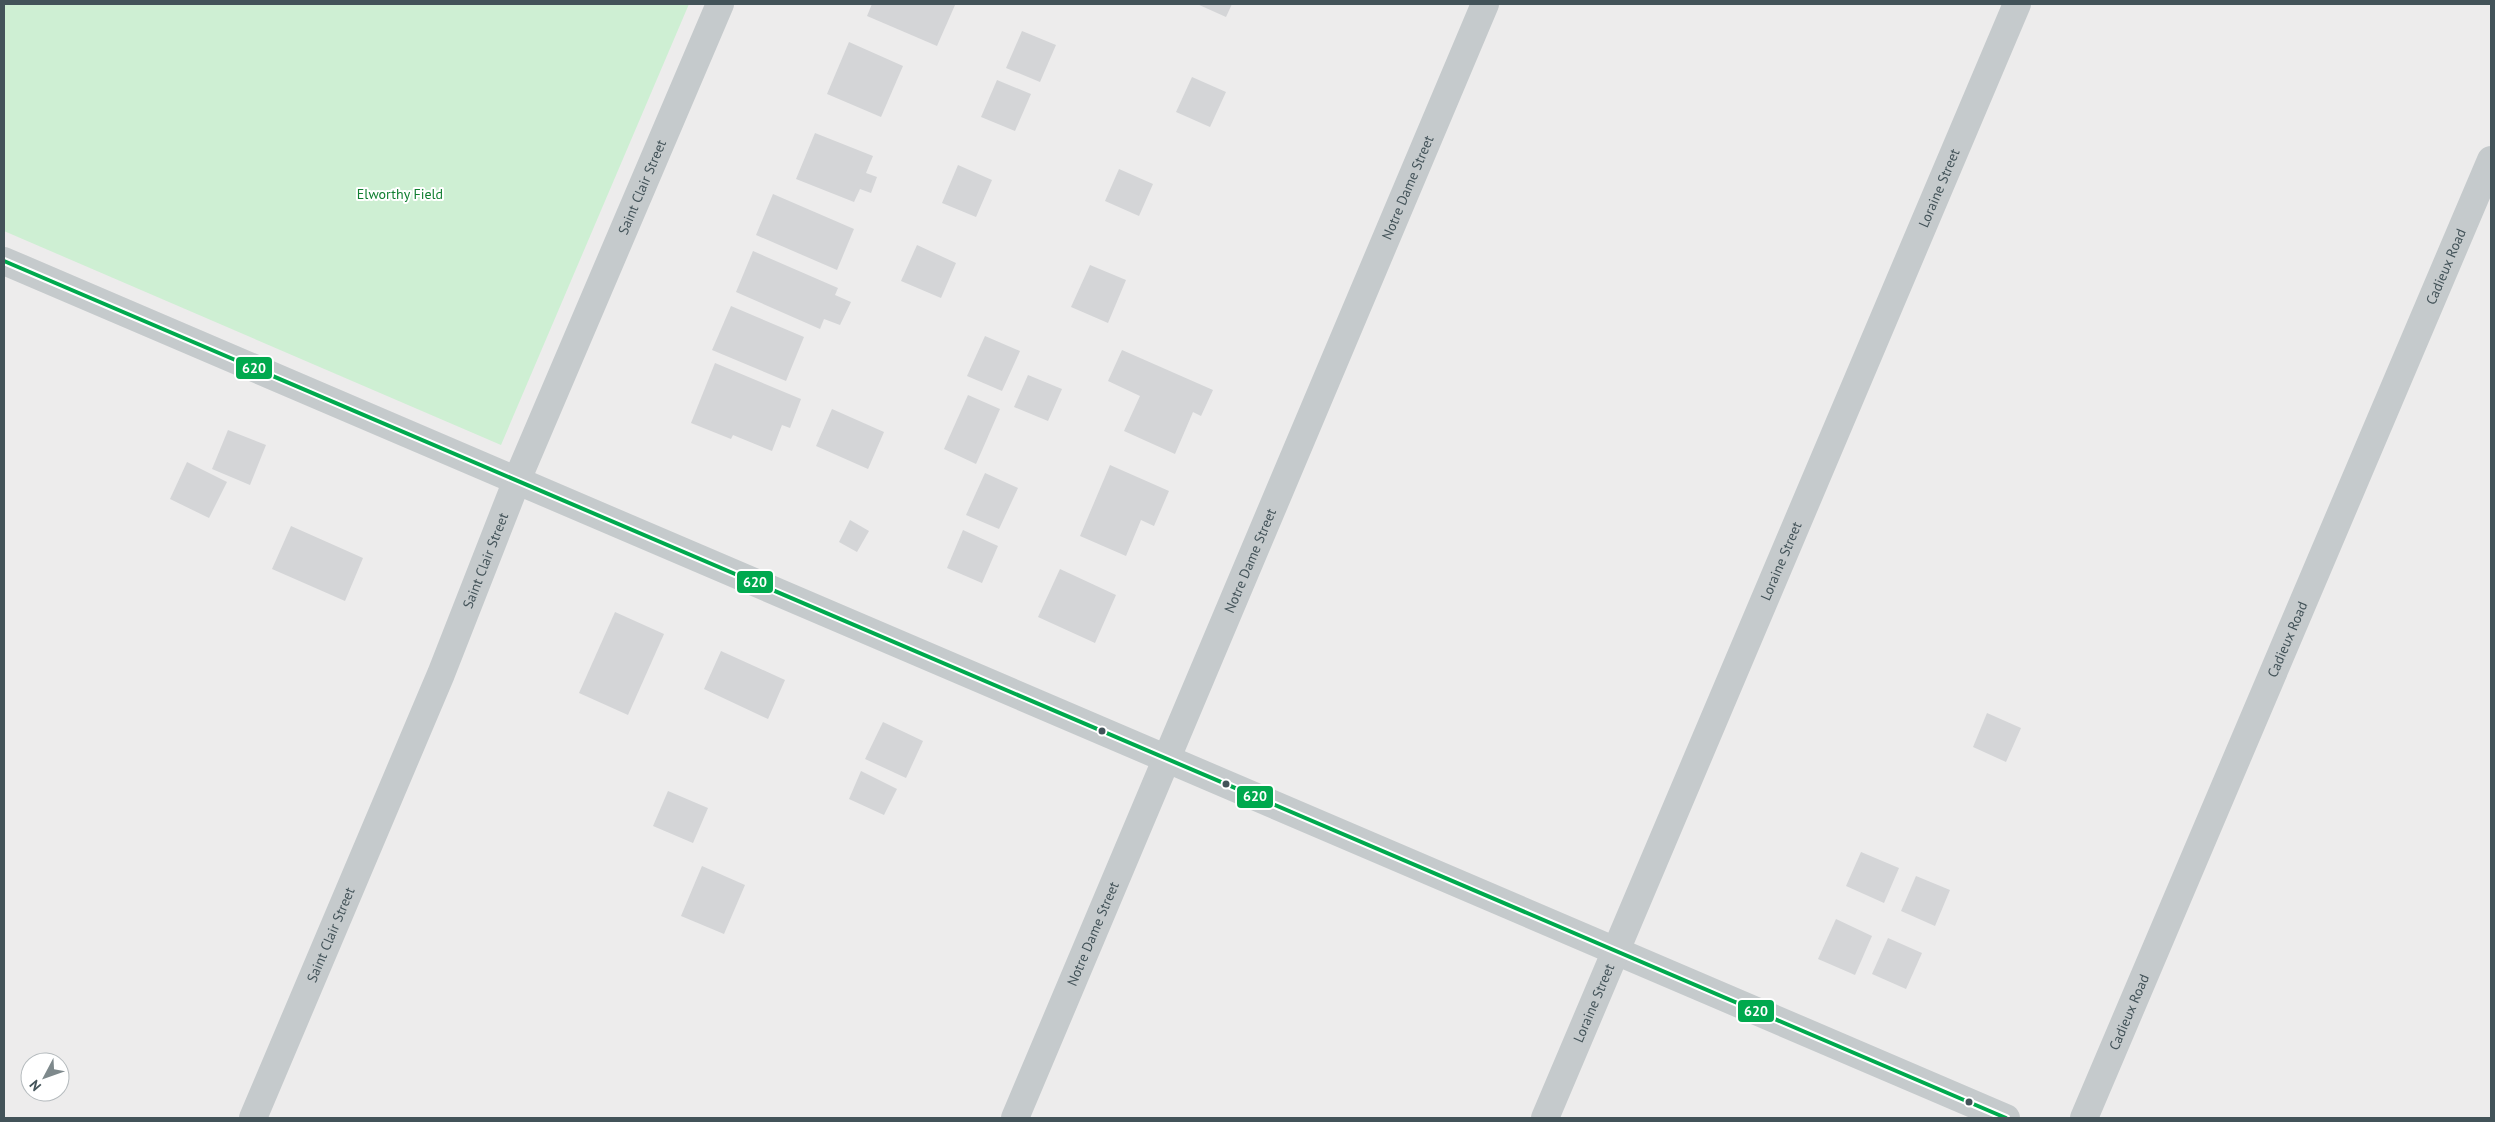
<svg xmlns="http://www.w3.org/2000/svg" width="2495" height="1122" font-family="'PT Sans',sans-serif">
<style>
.green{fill:#ceefd3}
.building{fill:#d4d5d7}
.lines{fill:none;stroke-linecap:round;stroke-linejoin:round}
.minor{stroke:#c5cacc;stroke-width:28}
.bus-1-casing{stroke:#fff;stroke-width:8}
.bus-1{stroke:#00a94e;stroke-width:4}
.bus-dot{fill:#435359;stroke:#fff;stroke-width:2}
.labels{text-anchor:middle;stroke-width:4;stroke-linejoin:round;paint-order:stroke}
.street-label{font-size:14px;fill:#435359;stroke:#fff}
.park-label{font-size:14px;fill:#107e30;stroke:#fff}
.line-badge{stroke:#fff;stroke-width:2}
.badge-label{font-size:14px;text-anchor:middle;font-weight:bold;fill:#fff}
</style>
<rect width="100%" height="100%" fill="#edecec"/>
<!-- green -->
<path class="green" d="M 4,4 L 689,4 L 501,445 L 4,231 Z"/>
<!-- building -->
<g class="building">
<path d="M 872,4 L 952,4 L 955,5 L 937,46 L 867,16 Z"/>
<path d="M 1197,4 L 1232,4 L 1226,17 Z"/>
<path d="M 1022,31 L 1056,45 L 1040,82 L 1006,68 Z"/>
<path d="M 849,42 L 903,66 L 881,117 L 827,94 Z"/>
<path d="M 1192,77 L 1226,92 L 1210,127 L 1176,112 Z"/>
<path d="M 997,80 L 1031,94 L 1015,131 L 981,117 Z"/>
<path d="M 815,133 L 873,156 L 866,173 L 877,177 L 871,193 L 860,189 L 854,202 L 796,179 Z"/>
<path d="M 958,165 L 992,180 L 976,217 L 942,203 Z"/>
<path d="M 1119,169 L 1153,184 L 1139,216 L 1105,201 Z"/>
<path d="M 773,194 L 854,229 L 837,270 L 756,235 Z"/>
<path d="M 917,245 L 956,263 L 941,298 L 901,281 Z"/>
<path d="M 753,251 L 838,288 L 835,295 L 851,302 L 840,325 L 824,319 L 820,329 L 736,292 Z"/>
<path d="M 1090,265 L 1126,280 L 1108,323 L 1071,307 Z"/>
<path d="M 731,306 L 804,337 L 786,381 L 712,350 Z"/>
<path d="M 985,336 L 1020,351 L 1002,391 L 967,376 Z"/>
<path d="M 1122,350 L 1213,390 L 1201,416 L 1193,412 L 1175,454 L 1124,431 L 1140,396 L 1108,381 Z"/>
<path d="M 715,363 L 801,399 L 790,428 L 782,425 L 772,451 L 733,435 L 731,439 L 691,423 Z"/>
<path d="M 1028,375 L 1062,389 L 1048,421 L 1014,407 Z"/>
<path d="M 968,395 L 1000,409 L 976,464 L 944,449 Z"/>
<path d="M 832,409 L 884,432 L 868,469 L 816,446 Z"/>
<path d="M 228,430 L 266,445 L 250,485 L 212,469 Z"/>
<path d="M 187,462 L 227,482 L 209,518 L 170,499 Z"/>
<path d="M 1110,465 L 1169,491 L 1154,526 L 1141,520 L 1126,556 L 1080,536 Z"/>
<path d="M 985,473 L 1018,488 L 999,529 L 966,515 Z"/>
<path d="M 850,520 L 869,531 L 857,552 L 839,542 Z"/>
<path d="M 291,526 L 363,558 L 345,601 L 272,569 Z"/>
<path d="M 963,530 L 998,546 L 982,583 L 947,568 Z"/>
<path d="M 1060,569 L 1116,595 L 1095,643 L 1038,617 Z"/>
<path d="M 615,612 L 664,634 L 628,715 L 579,693 Z"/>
<path d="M 721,651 L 785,680 L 768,719 L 704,689 Z"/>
<path d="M 1987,713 L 2021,728 L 2006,762 L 1973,747 Z"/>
<path d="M 883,722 L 923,741 L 906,778 L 865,759 Z"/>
<path d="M 861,771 L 897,789 L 884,815 L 849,799 Z"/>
<path d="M 668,791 L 708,808 L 693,843 L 653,826 Z"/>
<path d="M 1861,852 L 1899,868 L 1884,903 L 1846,886 Z"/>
<path d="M 702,866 L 745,885 L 724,934 L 681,916 Z"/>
<path d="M 1916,876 L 1950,890 L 1935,926 L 1901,911 Z"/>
<path d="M 1836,919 L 1872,936 L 1855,975 L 1818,959 Z"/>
<path d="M 1888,938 L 1922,953 L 1906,989 L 1872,974 Z"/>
</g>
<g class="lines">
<!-- minor -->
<g class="minor">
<path d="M 4,261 L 2006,1118"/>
<path id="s1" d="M 253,1118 L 441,674 L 517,480 L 720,4"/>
<path id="s2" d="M 1015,1118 L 1485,4"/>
<path id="s3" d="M 1545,1118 L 2017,4"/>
<path id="s4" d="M 2084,1118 L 2491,160"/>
</g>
<!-- bus-1 casing -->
<g class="bus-1-casing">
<path id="bus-1" d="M 4,261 L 2006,1118"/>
</g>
<!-- bus-1 -->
<use href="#bus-1" class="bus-1"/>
</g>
<!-- markers -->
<g class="bus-dot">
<circle cx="1102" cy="731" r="4.5"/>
<circle cx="1226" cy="784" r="4.5"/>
<circle cx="1969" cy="1102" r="4.5"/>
</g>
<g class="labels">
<!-- street labels -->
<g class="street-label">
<text dy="5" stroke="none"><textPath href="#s1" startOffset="1009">Saint Clair Street</textPath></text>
<text dy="5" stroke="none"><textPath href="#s2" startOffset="1010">Notre Dame Street</textPath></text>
<text dy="5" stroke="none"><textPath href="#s3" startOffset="1010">Loraine Street</textPath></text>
<text dy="5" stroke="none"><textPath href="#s4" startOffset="925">Cadieux Road</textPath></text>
<text dy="5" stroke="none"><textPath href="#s1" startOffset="604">Saint Clair Street</textPath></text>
<text dy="5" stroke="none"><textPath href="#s2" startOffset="605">Notre Dame Street</textPath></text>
<text dy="5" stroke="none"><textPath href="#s3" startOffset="605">Loraine Street</textPath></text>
<text dy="5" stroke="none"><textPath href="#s4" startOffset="520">Cadieux Road</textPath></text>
<text dy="5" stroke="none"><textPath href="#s2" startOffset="200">Notre Dame Street</textPath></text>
<text dy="5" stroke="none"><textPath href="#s1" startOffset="199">Saint Clair Street</textPath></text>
<text dy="5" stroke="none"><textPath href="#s3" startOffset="125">Loraine Street</textPath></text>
<text dy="5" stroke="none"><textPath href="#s4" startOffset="115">Cadieux Road</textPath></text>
</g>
<!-- park labels -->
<g class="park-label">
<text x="400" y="199">Elworthy Field</text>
</g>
</g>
<g class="line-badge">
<rect x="235" y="356" width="38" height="24" rx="5" fill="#00a94e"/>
<rect x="736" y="570" width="38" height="24" rx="5" fill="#00a94e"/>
<rect x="1236" y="785" width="38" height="24" rx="5" fill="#00a94e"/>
<rect x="1737" y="999" width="38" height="24" rx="5" fill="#00a94e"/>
</g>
<g class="badge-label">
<text x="254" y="373">620</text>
<text x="755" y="587">620</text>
<text x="1255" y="801">620</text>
<text x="1756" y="1016">620</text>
</g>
<!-- border -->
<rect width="2495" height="1122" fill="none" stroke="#435359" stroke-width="10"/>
<!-- north arrow -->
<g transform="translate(45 1077) rotate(229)"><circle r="24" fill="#ffffff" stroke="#b4babd"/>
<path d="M0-4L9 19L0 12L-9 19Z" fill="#7e898c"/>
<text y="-8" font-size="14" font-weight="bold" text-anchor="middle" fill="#435359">N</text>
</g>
</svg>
